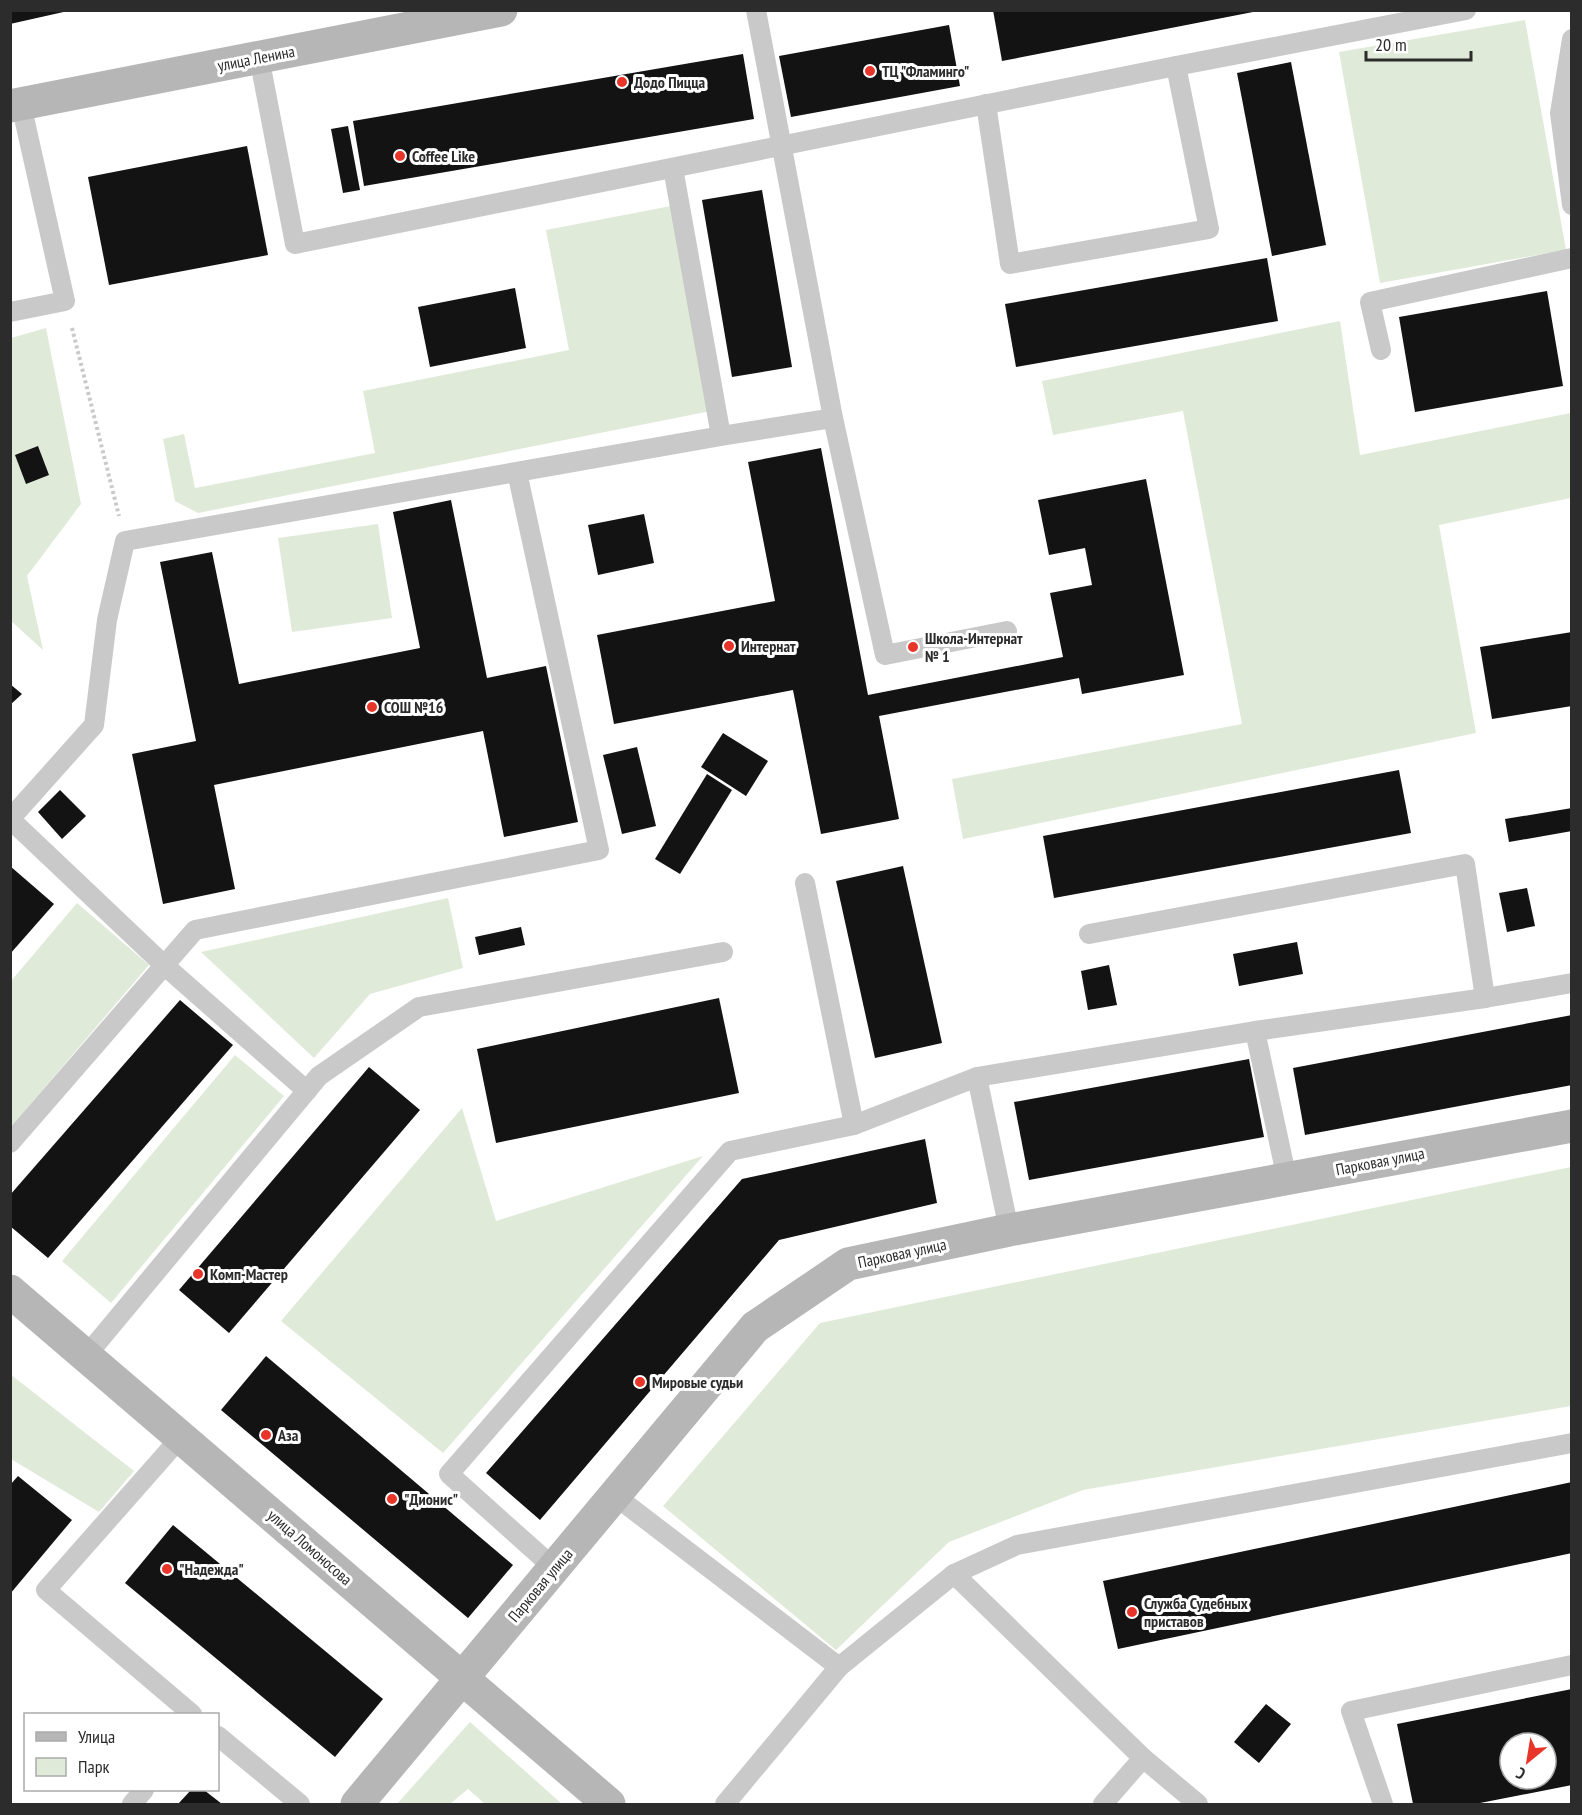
<svg xmlns="http://www.w3.org/2000/svg" width="1582" height="1815" font-family="'PT Sans Narrow',sans-serif">
<style>
.green{fill:#e0ead9}
.building{fill:#131313;fill-rule:evenodd}
.lines{fill:none;stroke-linecap:round;stroke-linejoin:round}
.path{stroke:#c9c9c9;stroke-width:4;stroke-dasharray:3 3;stroke-linecap:butt}
.lane{stroke:#c9c9c9;stroke-width:20}
.secondary{stroke:#b6b6b6;stroke-width:33}
.poi-dot{fill:#e83529;stroke:#fff;stroke-width:2}
.labels{text-anchor:middle;stroke-width:6;stroke-linejoin:round;paint-order:stroke}
.street-label{font-size:16px;fill:#2c2c2c;stroke:#fff}
.poi-label{font-size:16px;font-weight:bold;fill:#2c2c2c;stroke:#fff;text-anchor:start}
</style>
<rect width="100%" height="100%" fill="#fff"/>
<!-- green -->
<g class="green">
<path d="M 1525,20 L 1566,250 L 1380,283 L 1339,52 Z"/>
<path d="M 671,206 L 711,411 L 198,513 L 175,501 L 163,439 L 184,434 L 195,488 L 375,453 L 363,391 L 569,350 L 546,230 Z"/>
<path d="M 1340,321 L 1360,455 L 1571,413 L 1571,498 L 1439,525 L 1476,733 L 963,839 L 952,779 L 1242,724 L 1183,411 L 1053,435 L 1042,381 Z"/>
<path d="M 46,328 L 81,504 L 27,576 L 43,650 L 11,621 L 11,338 Z"/>
<path d="M 378,524 L 392,618 L 292,632 L 278,538 Z"/>
<path d="M 448,898 L 463,968 L 370,994 L 314,1058 L 201,952 Z"/>
<path d="M 77,903 L 149,965 L 11,1127 L 11,981 Z"/>
<path d="M 235,1055 L 284,1096 L 111,1303 L 62,1261 Z"/>
<path d="M 462,1108 L 496,1221 L 703,1156 L 443,1453 L 281,1321 Z"/>
<path d="M 1571,1167 L 1571,1406 L 1083,1490 L 949,1542 L 836,1650 L 663,1506 L 820,1323 Z"/>
<path d="M 10,1374 L 134,1471 L 99,1512 L 11,1459 Z"/>
<path d="M 470,1722 L 562,1804 L 485,1804 L 468,1789 L 450,1804 L 397,1804 Z"/>
</g>
<!-- building -->
<g class="building">
<path d="M 10,10 L 68,10 L 68,11 L 10,24 Z"/>
<path d="M 993,10 L 1253,10 L 1253,12 L 1002,61 Z"/>
<path d="M 949,25 L 960,86 L 791,117 L 779,56 Z"/>
<path d="M 743,54 L 754,119 L 364,186 L 353,121 Z"/>
<path d="M 1291,62 L 1326,245 L 1272,256 L 1237,73 Z"/>
<path d="M 348,126 L 360,190 L 343,193 L 331,129 Z"/>
<path d="M 247,146 L 268,255 L 109,285 L 88,177 Z"/>
<path d="M 762,190 L 792,367 L 732,377 L 702,200 Z"/>
<path d="M 1267,258 L 1278,321 L 1016,367 L 1005,304 Z"/>
<path d="M 515,288 L 526,348 L 430,367 L 418,307 Z"/>
<path d="M 1547,291 L 1563,386 L 1415,412 L 1399,317 Z"/>
<path d="M 38,446 L 49,475 L 26,484 L 15,455 Z"/>
<path d="M 821,448 L 868,695 L 1063,657 L 1050,593 L 1092,585 L 1085,548 L 1049,555 L 1038,500 L 1146,479 L 1184,675 L 1082,694 L 1079,678 L 879,716 L 899,819 L 821,834 L 793,690 L 614,724 L 597,635 L 775,601 L 748,462 Z"/>
<path d="M 451,500 L 487,678 L 546,666 L 578,822 L 504,837 L 483,731 L 214,785 L 235,889 L 163,904 L 132,754 L 196,741 L 160,562 L 212,552 L 239,684 L 420,648 L 393,512 Z"/>
<path d="M 644,514 L 654,563 L 598,575 L 588,525 Z"/>
<path d="M 1572,632 L 1572,706 L 1492,719 L 1480,647 Z"/>
<path d="M 10,684 L 22,694 L 10,705 Z"/>
<path d="M 723,733 L 768,761 L 746,796 L 701,767 Z"/>
<path d="M 637,747 L 656,826 L 622,834 L 603,755 Z"/>
<path d="M 1399,770 L 1411,833 L 1054,898 L 1043,836 Z"/>
<path d="M 707,774 L 732,790 L 680,874 L 655,859 Z"/>
<path d="M 60,790 L 86,816 L 62,839 L 38,812 Z"/>
<path d="M 1572,808 L 1572,831 L 1509,842 L 1505,819 Z"/>
<path d="M 10,866 L 54,904 L 10,954 Z"/>
<path d="M 903,866 L 942,1043 L 875,1058 L 836,881 Z"/>
<path d="M 1527,888 L 1535,926 L 1507,932 L 1499,893 Z"/>
<path d="M 521,927 L 525,945 L 479,955 L 475,937 Z"/>
<path d="M 1297,942 L 1303,974 L 1239,986 L 1233,954 Z"/>
<path d="M 1109,965 L 1117,1005 L 1088,1010 L 1081,971 Z"/>
<path d="M 719,998 L 739,1093 L 496,1143 L 477,1049 Z"/>
<path d="M 180,1000 L 233,1045 L 48,1258 L 10,1226 L 10,1195 Z"/>
<path d="M 1572,1015 L 1572,1085 L 1305,1135 L 1293,1068 Z"/>
<path d="M 1249,1059 L 1264,1137 L 1029,1180 L 1014,1102 Z"/>
<path d="M 369,1067 L 420,1110 L 229,1333 L 179,1290 Z"/>
<path d="M 925,1139 L 937,1203 L 779,1240 L 540,1520 L 486,1473 L 742,1179 Z"/>
<path d="M 266,1356 L 513,1565 L 468,1618 L 221,1410 Z"/>
<path d="M 18,1476 L 72,1520 L 10,1594 L 10,1485 Z"/>
<path d="M 1572,1482 L 1572,1553 L 1118,1649 L 1103,1581 Z"/>
<path d="M 173,1525 L 383,1699 L 335,1757 L 125,1583 Z"/>
<path d="M 1572,1689 L 1572,1785 L 1475,1804 L 1413,1804 L 1397,1724 ZM 1510,1743 L 1546,1743 L 1546,1779 L 1510,1779 Z"/>
<path d="M 1266,1704 L 1291,1724 L 1259,1763 L 1234,1742 Z"/>
<path d="M 191,1790 L 204,1790 L 222,1804 L 178,1804 Z"/>
</g>
<g class="lines">
<!-- path -->
<path class="path" d="M 72,328 L 119,516"/>
<!-- lane -->
<g class="lane">
<path d="M 756,10 L 833,418 L 885,655 L 1007,631"/>
<path d="M 1572,39 L 1560,113 L 1572,205"/>
<path d="M 259,57 L 295,244 L 1176,66 L 1466,10"/>
<path d="M 986,104 L 1010,264 L 1209,229 L 1176,66"/>
<path d="M 673,168 L 721,436 L 833,418"/>
<path d="M 10,312 L 65,301 L 21,104"/>
<path d="M 1381,350 L 1370,302 L 1572,258"/>
<path d="M 10,819 L 94,725 L 107,620 L 125,541 L 721,436"/>
<path d="M 10,819 L 164,965 L 307,1091"/>
<path d="M 805,883 L 854,1125"/>
<path d="M 1089,934 L 1465,864 L 1485,998"/>
<path d="M 977,1077 L 1255,1031"/>
<path d="M 10,1143 L 195,930 L 599,850 L 517,472"/>
<path d="M 1287,1179 L 1255,1031 L 1485,998 L 1572,983"/>
<path d="M 86,1356 L 319,1076 L 419,1007 L 723,952"/>
<path d="M 181,1437 L 46,1590 L 192,1714"/>
<path d="M 614,1495 L 839,1667"/>
<path d="M 554,1568 L 449,1474 L 730,1151 L 854,1125 L 977,1077 L 1009,1230"/>
<path d="M 954,1574 L 1017,1545 L 1572,1443"/>
<path d="M 218,1736 L 300,1804"/>
<path d="M 132,1804 L 144,1790"/>
<path d="M 725,1804 L 839,1667 L 954,1574 L 1143,1758 L 1198,1804"/>
<path d="M 1103,1804 L 1143,1758"/>
<path d="M 1383,1804 L 1351,1711 L 1572,1665"/>
</g>
<!-- secondary -->
<g class="secondary">
<path d="M 10,106 L 501,10"/>
<path d="M 10,1291 L 609,1804"/>
<path d="M 357,1804 L 755,1327 L 848,1264 L 1009,1230 L 1572,1126"/>
</g>
</g>
<!-- markers -->
<g class="poi-dot">
<circle cx="870" cy="71" r="6"/>
<circle cx="622" cy="82" r="6"/>
<circle cx="400" cy="156" r="6"/>
<circle cx="729" cy="646" r="6"/>
<circle cx="913" cy="647" r="6"/>
<circle cx="372" cy="707" r="6"/>
<circle cx="198" cy="1274" r="6"/>
<circle cx="640" cy="1382" r="6"/>
<circle cx="266" cy="1435" r="6"/>
<circle cx="392" cy="1499" r="6"/>
<circle cx="167" cy="1569" r="6"/>
<circle cx="1132" cy="1612" r="6"/>
</g>
<g class="labels">
<!-- street labels -->
<g class="street-label">
<text transform="translate(256 58) rotate(-11)" y="6">улица Ленина</text>
<text transform="translate(1380 1161) rotate(-11)" y="6">Парковая улица</text>
<text transform="translate(902 1253) rotate(-12)" y="6">Парковая улица</text>
<text transform="translate(310 1547) rotate(41)" y="6">улица Ломоносова</text>
<text transform="translate(540 1585) rotate(-50)" y="6">Парковая улица</text>
</g>
<!-- poi labels -->
<g class="poi-label">
<text x="882" y="77">ТЦ "Фламинго"</text>
<text x="634" y="88">Додо Пицца</text>
<text x="412" y="162">Coffee Like</text>
<text x="925" y="644">Школа-Интернат<tspan x="925" dy="18">№ 1</tspan></text>
<text x="741" y="652">Интернат</text>
<text x="384" y="713">СОШ №16</text>
<text x="210" y="1280">Комп-Мастер</text>
<text x="652" y="1388">Мировые судьи</text>
<text x="278" y="1441">Аза</text>
<text x="404" y="1505">"Дионис"</text>
<text x="179" y="1575">"Надежда"</text>
<text x="1144" y="1609">Служба Судебных<tspan x="1144" dy="18">приставов</tspan></text>
</g>
</g>
<!-- border -->
<rect width="1582" height="1815" fill="none" stroke="#2c2c2c" stroke-width="24"/>
<!-- legend -->
<rect x="24" y="1713" width="195" height="78" fill="#ffffff" stroke="#ababab" stroke-width="1.5"/>
<rect x="36" y="1732" width="30" height="9" fill="#b6b6b6" stroke="#ababab" stroke-width="1.5"/>
<text x="78" y="1743" font-size="18" fill="#2c2c2c">Улица</text>
<rect x="36" y="1758" width="30" height="18" fill="#e0ead9" stroke="#ababab" stroke-width="1.5"/>
<text x="78" y="1773" font-size="18" fill="#2c2c2c">Парк</text>
<!-- north arrow -->
<g transform="translate(1528 1761) rotate(210)"><circle r="28" fill="#ffffff" stroke="#ababab" stroke-width="1.5"/>
<path d="M0-4.5L10 22L0 15L-10 22Z" fill="#e83529"/>
<text y="-9" font-size="16" font-weight="bold" text-anchor="middle" fill="#2c2c2c">С</text>
</g>
<!-- scale -->
<path d="M1366 51v9h105v-9" fill="none" stroke="#2c2c2c" stroke-width="3"/>
<text x="1375" y="51" font-size="18" fill="#2c2c2c" stroke="#ffffff" stroke-width="4.5" paint-order="stroke">20 m</text>
</svg>
